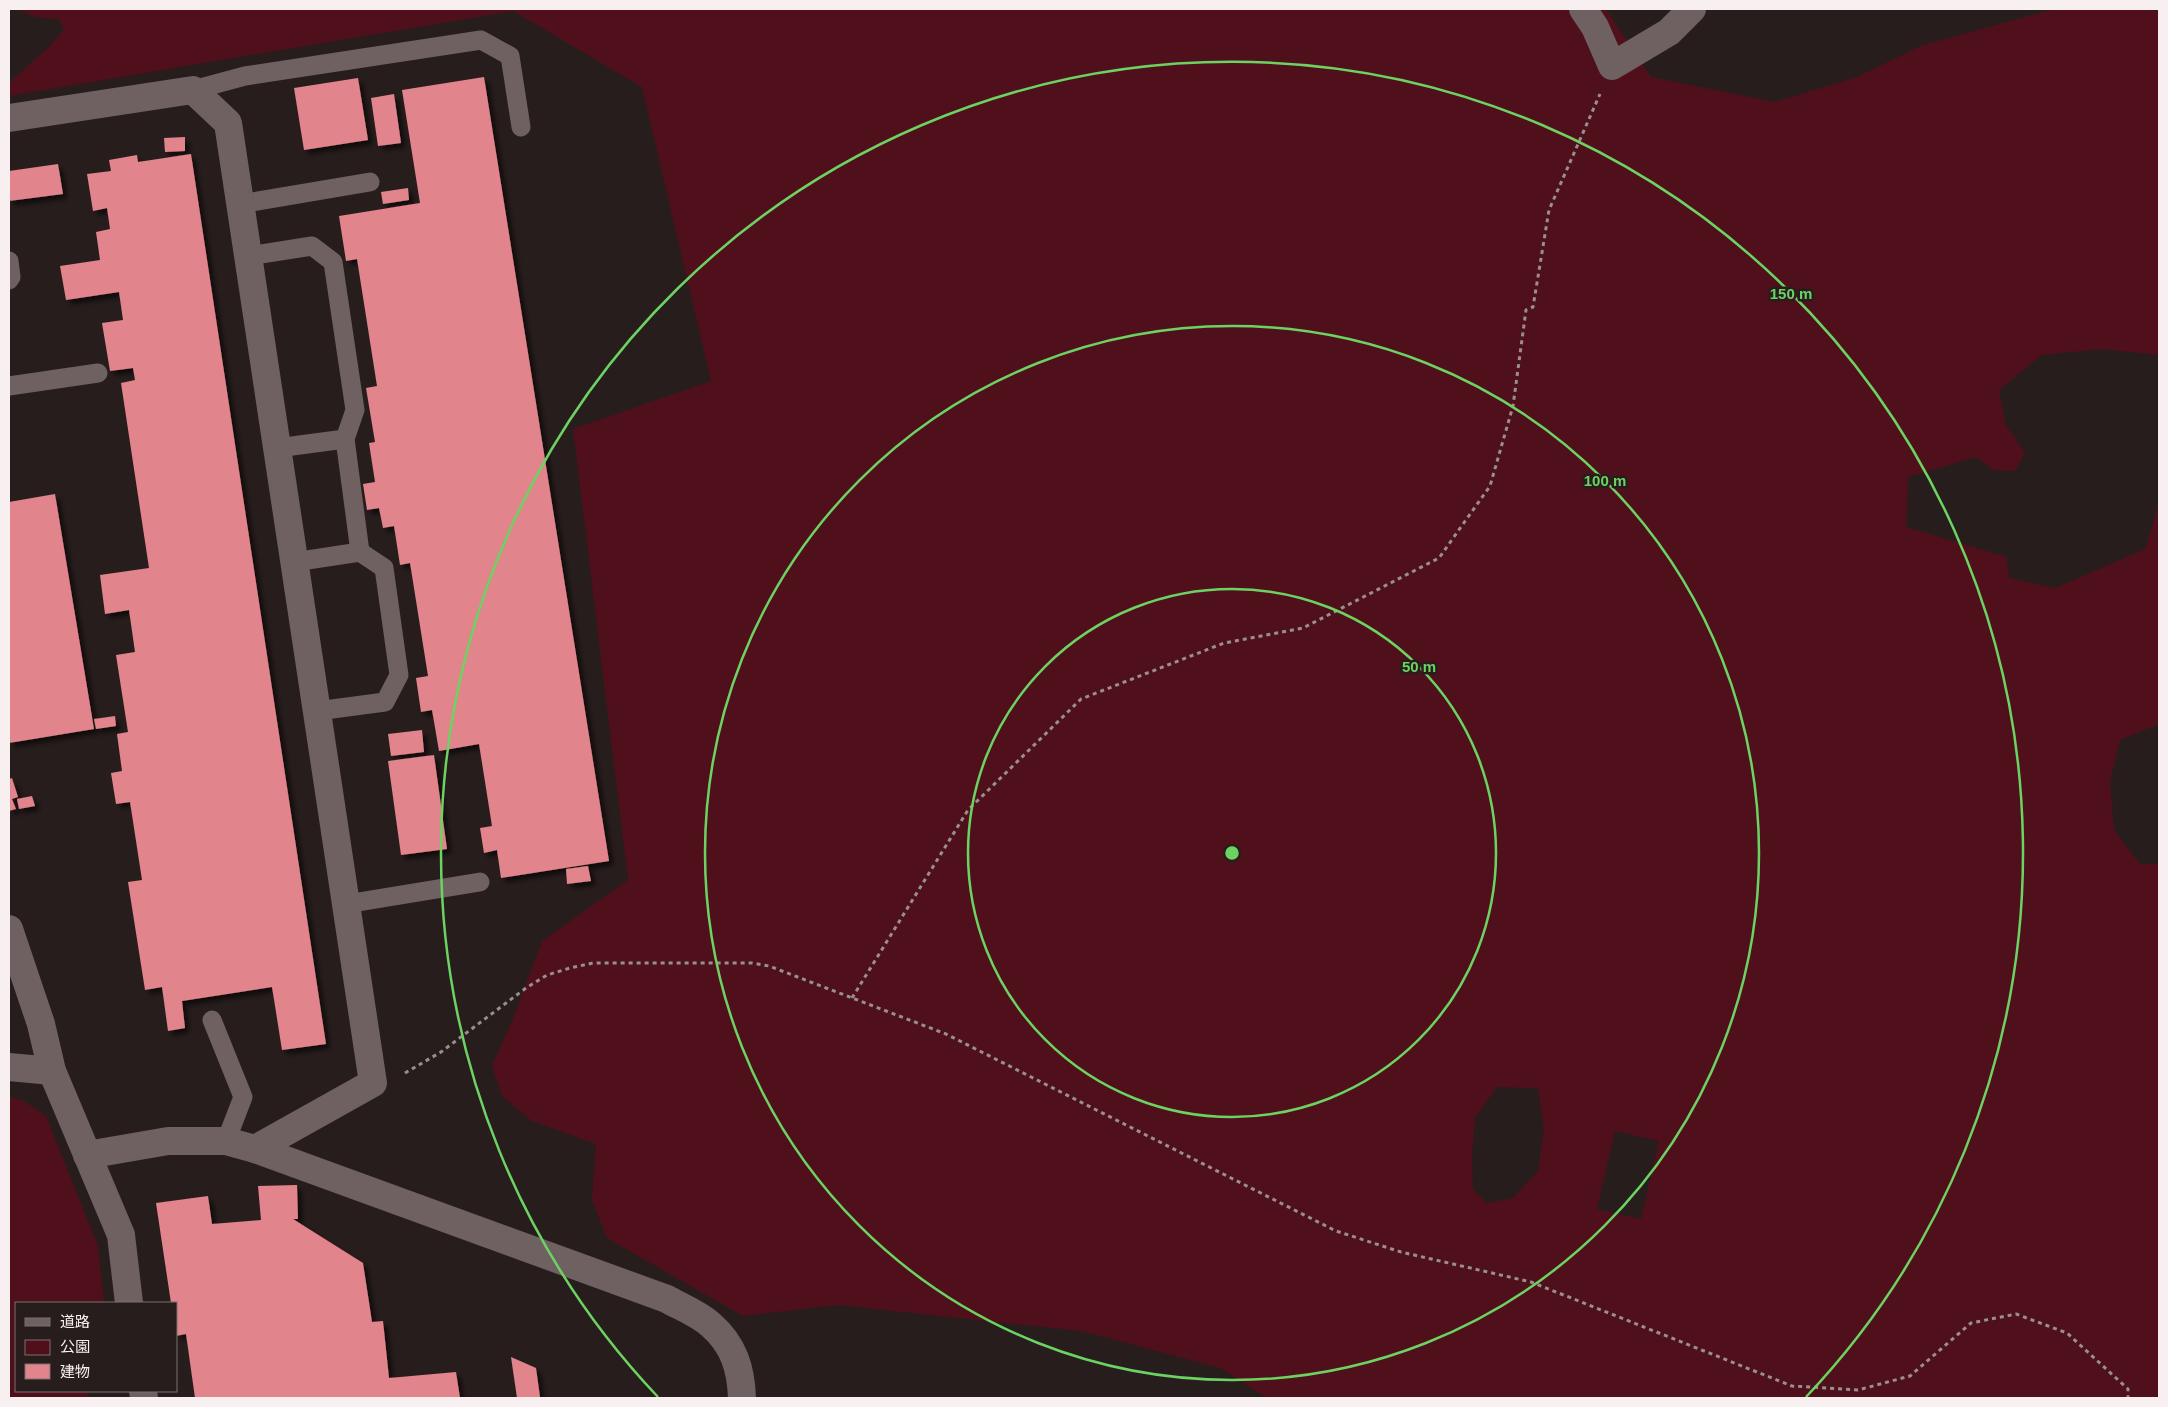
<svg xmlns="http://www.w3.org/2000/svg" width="2168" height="1407" font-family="Arial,'Noto Sans JP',sans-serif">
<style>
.green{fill:#4f101b;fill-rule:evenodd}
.building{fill:#e1848b;filter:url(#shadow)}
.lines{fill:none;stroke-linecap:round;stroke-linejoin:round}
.path{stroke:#998f8f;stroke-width:3;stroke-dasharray:4 4;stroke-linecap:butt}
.lane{stroke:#6f6161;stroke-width:19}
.street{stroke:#6f6161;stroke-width:28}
.ring{fill:none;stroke:#6cd362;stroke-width:2.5}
.centre{fill:#6cd362;stroke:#281d1d;stroke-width:2.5}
.ring-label{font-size:15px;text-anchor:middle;font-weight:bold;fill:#6cd362;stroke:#281d1d;stroke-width:5;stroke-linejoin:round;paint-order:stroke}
</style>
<defs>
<filter id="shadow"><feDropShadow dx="4.5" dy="4.5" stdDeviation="2.5" flood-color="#0009"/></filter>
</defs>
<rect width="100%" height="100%" fill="#281d1d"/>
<!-- green -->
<g class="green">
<path d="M 17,9 L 1606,9 L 1651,77 L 1775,102 L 1857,77 L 1923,45 L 2054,9 L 2159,9 L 2159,355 L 2101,349 L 2042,355 L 1999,390 L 2006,425 L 2025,453 L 2015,471 L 1993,470 L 1976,457 L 1908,477 L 1906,527 L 2007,557 L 2009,578 L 2055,588 L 2145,549 L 2159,503 L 2159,724 L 2120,740 L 2110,782 L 2114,830 L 2140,864 L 2159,864 L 2159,1398 L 1267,1398 L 1220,1368 L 1082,1331 L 837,1305 L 743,1316 L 607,1238 L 592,1200 L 596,1144 L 532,1121 L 502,1096 L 492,1066 L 512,1021 L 542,941 L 628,880 L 573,429 L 711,381 L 642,87 L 513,11 L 9,96 L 9,83 L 51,45 L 64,29 L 59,19 L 35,17 ZM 1497,1087 L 1538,1088 L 1544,1129 L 1538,1171 L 1513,1198 L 1487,1203 L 1473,1189 L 1472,1156 L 1475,1118 ZM 1615,1131 L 1659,1141 L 1641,1219 L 1597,1209 Z"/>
<path d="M 9,1097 L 24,1101 L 46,1116 L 98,1246 L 104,1303 L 16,1303 L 16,1391 L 85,1391 L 90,1398 L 9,1398 Z"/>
</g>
<!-- building -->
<g class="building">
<path d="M 484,77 L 609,861 L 501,878 L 497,850 L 484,853 L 480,828 L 492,826 L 479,744 L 439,751 L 432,710 L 421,712 L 416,678 L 428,676 L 410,563 L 400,565 L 394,526 L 383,528 L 379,508 L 367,510 L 363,484 L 375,482 L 369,443 L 375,442 L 366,388 L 377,386 L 357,259 L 346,261 L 339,216 L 420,203 L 402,90 Z"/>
<path d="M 358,78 L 368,140 L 304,150 L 294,88 Z"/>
<path d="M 394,94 L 401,143 L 378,146 L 371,98 Z"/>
<path d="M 185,137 L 185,151 L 165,152 L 164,138 Z"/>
<path d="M 191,154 L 326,1044 L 282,1050 L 272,987 L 182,1001 L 185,1028 L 168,1031 L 162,987 L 145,990 L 128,882 L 142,880 L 130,802 L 116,804 L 111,773 L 122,771 L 117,734 L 128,732 L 116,655 L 135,652 L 129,610 L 105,614 L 100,575 L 149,568 L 121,383 L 135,380 L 133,368 L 110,371 L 102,323 L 123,320 L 119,292 L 66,300 L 60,266 L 100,260 L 96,232 L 110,229 L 107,208 L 93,211 L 87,174 L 111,171 L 109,160 L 137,155 L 138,162 Z"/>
<path d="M 58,164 L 63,194 L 9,201 L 9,171 Z"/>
<path d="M 408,188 L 409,200 L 383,204 L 381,192 Z"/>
<path d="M 55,494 L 94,729 L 9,743 L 9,502 Z"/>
<path d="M 115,716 L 116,726 L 96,729 L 94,719 Z"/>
<path d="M 422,730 L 424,752 L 391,756 L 388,734 Z"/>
<path d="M 434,755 L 447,849 L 401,855 L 388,761 Z"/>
<path d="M 12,778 L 18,797 L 12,799 L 16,809 L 9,811 L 9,779 Z"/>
<path d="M 32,796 L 35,806 L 19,809 L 17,799 Z"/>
<path d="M 588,866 L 591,881 L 567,884 L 566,869 Z"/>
<path d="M 297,1185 L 298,1219 L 293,1219 L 363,1263 L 372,1322 L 383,1321 L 389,1378 L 456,1372 L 460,1398 L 195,1398 L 186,1334 L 176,1336 L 176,1303 L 171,1303 L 156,1203 L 208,1196 L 212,1224 L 261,1220 L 258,1186 Z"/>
<path d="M 511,1357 L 536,1368 L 540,1397 L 517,1398 Z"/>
</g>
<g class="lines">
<!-- path -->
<g class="path">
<path d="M 852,998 L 968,810 L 1081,699 L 1224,643 L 1303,628 L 1439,558 L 1490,486 L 1513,406 L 1526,310 L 1533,307 L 1549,210 L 1600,94"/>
<path d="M 405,1073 L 441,1052 L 526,988 L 547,975 L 570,968 L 593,963 L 752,963 L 769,966 L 946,1034 L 1336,1231 L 1401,1252 L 1531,1282 L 1792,1386 L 1858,1390 L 1910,1376 L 1971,1323 L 2016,1314 L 2067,1333 L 2128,1389 L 2128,1398"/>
</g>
<!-- lane -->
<g class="lane">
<path d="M 193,90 L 245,76 L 481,40 L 510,56 L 521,127"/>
<path d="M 240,204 L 370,182"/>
<path d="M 248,256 L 312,246 L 333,262 L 355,410 L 345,439 L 277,448"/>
<path d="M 9,261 L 11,277 L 9,280"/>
<path d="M 9,386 L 98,373"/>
<path d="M 345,439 L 360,552"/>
<path d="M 294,562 L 360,552 L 384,568 L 399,675 L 385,702 L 317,711"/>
<path d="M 346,904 L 480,882"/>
<path d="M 212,1020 L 243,1097 L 226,1141"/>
</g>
<!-- street -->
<g class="street">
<path d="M 1583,9 L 1595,27 L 1612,66 L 1669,32 L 1692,9"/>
<path d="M 9,118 L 193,90 L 228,123 L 373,1083 L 255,1149"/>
<path d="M 9,929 L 41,1024 L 52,1071 L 121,1235 L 129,1303"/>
<path d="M 9,1067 L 52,1071"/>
<path d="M 87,1155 L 168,1141 L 226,1141 L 255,1149 L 667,1299 C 681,1307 699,1314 711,1325 C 734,1345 741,1369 742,1398"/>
<path d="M 143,1391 L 144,1398"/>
</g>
</g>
<!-- distance rings -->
<g class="ring">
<circle cx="1232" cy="853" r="264"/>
<circle cx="1232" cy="853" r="527"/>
<path d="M658 1397A791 791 0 1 1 1806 1397"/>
</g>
<circle cx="1232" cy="853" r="8" class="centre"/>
<g class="ring-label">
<text x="1791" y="299">150 m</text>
<text x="1605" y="486">100 m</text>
<text x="1419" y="672">50 m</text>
</g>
<!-- border -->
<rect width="2168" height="1407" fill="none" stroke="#f8f0f0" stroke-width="20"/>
<!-- legend -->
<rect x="15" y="1302" width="162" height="90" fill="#281d1d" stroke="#7b7171"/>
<rect x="25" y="1318" width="25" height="8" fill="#6f6161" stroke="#7b7171"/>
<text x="60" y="1327" font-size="15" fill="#f8f0f0">道路</text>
<rect x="25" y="1340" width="25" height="15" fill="#4f101b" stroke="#7b7171"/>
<text x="60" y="1352" font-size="15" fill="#f8f0f0">公園</text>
<rect x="25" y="1364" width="25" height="15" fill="#e1848b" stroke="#7b7171"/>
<text x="60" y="1377" font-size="15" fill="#f8f0f0">建物</text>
</svg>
